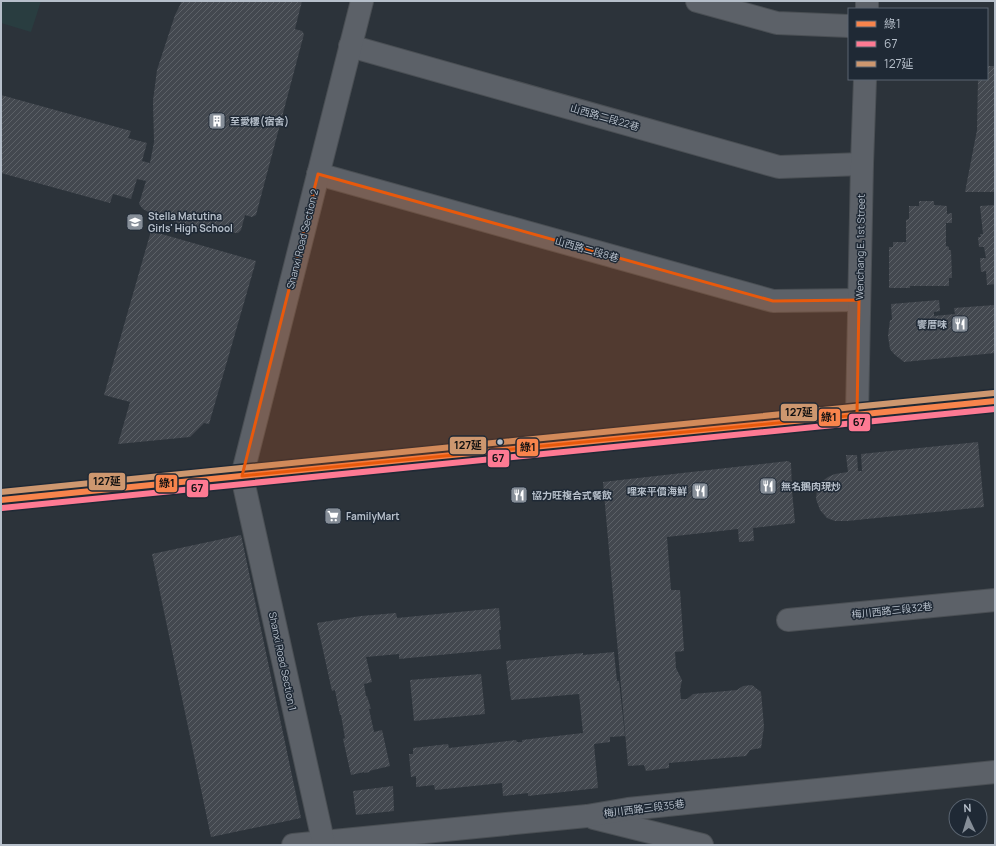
<svg xmlns="http://www.w3.org/2000/svg" width="996" height="846" font-family="Manrope,'Noto Sans TC',sans-serif">
<style>
.park{fill:#293d40}
.building{fill:url(#building-hatch)}
.lines{fill:none;stroke-linecap:round;stroke-linejoin:round}
.street-casing{stroke:#4a4f54;stroke-width:24}
.secondary-casing{stroke:#4a4f54;stroke-width:24}
.street{stroke:#5c6168;stroke-width:22}
.secondary{stroke:#60656c;stroke-width:22}
.bus-1-casing{stroke:#1f2935;stroke-width:9}
.bus-2-casing{stroke:#1f2935;stroke-width:9}
.bus-3-casing{stroke:#1f2935;stroke-width:9}
.bus-1{stroke:#f8844c;stroke-width:6}
.bus-2{stroke:#fe7a93;stroke-width:6}
.bus-3{stroke:#cd976f;stroke-width:6}
.marked{fill:#e8590c;fill-opacity:0.2;stroke:#e8590c;stroke-width:3;stroke-linejoin:round}
.bus-dot{fill:#b6bfca;stroke:#1f2935;stroke-width:1.5}
.labels{text-anchor:middle;stroke-width:3;stroke-linejoin:round;paint-order:stroke}
.street-label{font-size:10px;fill:#b6bfca;stroke:#1f2935}
.poi-label{font-size:10px;font-weight:bold;fill:#b6bfca;stroke:#1f2935;text-anchor:start}
.line-badge{stroke:#1f2935;stroke-width:1.5}
.pale-badge-label{font-size:11px;text-anchor:middle;font-weight:bold;fill:#111}
</style>
<defs>
<pattern id="building-hatch" width="6" height="6" patternUnits="userSpaceOnUse"><rect width="6" height="6" fill="#43484f"/><path d="M-1 1l2-2M0 6l6-6M5 7l2-2" fill="none" stroke="#5c6167"/></pattern>
</defs>
<rect width="100%" height="100%" fill="#2c333a"/>
<!-- park -->
<path class="park" d="M 1,1 L 41,1 L 31,32 L 1,23 Z"/>
<!-- building -->
<g class="building">
<path d="M 182,1 L 302,1 L 295,29 L 302,31 L 304,34 L 256,215 L 252,217 L 245,215 L 241,230 L 238,233 L 222,232 L 189,227 L 150,213 L 143,209 L 139,204 L 146,181 L 137,179 L 131,199 L 113,194 L 110,203 L 1,173 L 1,95 L 131,131 L 128,138 L 147,143 L 142,161 L 150,163 L 154,142 L 153,101 L 157,70 L 175,15 Z"/>
<path d="M 987,66 L 995,66 L 995,192 L 965,192 L 977,130 L 978,79 L 987,79 Z"/>
<path d="M 919,201 L 934,201 L 934,205 L 947,206 L 947,214 L 952,213 L 952,223 L 946,223 L 946,246 L 949,247 L 949,250 L 951,250 L 952,278 L 949,278 L 949,286 L 910,286 L 910,288 L 889,288 L 889,247 L 893,247 L 893,242 L 906,242 L 906,220 L 909,219 L 909,206 L 919,206 Z"/>
<path d="M 995,205 L 995,284 L 987,285 L 986,271 L 981,272 L 980,258 L 986,258 L 984,247 L 979,247 L 978,237 L 981,237 L 980,234 L 983,234 L 980,206 Z"/>
<path d="M 151,231 L 256,261 L 209,424 L 204,423 L 190,437 L 118,444 L 130,402 L 104,395 Z"/>
<path d="M 939,300 L 940,311 L 934,312 L 934,316 L 955,314 L 954,308 L 995,305 L 995,353 L 904,362 L 894,354 L 890,349 L 888,336 L 890,320 L 892,320 L 891,304 Z"/>
<path d="M 978,442 L 984,507 L 847,521 L 835,521 L 827,518 L 820,510 L 816,499 L 817,490 L 821,482 L 828,477 L 835,474 L 848,472 L 846,455 L 857,455 L 858,471 L 862,471 L 861,454 Z"/>
<path d="M 788,461 L 791,463 L 792,491 L 795,523 L 753,528 L 754,541 L 739,542 L 738,529 L 667,537 L 671,590 L 680,590 L 684,651 L 675,652 L 676,668 L 682,680 L 680,690 L 681,699 L 687,699 L 693,694 L 737,690 L 743,686 L 752,685 L 761,692 L 764,727 L 761,748 L 750,750 L 746,756 L 669,763 L 669,768 L 646,771 L 644,765 L 628,766 L 603,482 Z"/>
<path d="M 241,535 L 301,818 L 211,837 L 152,554 Z"/>
<path d="M 499,608 L 501,630 L 499,630 L 501,649 L 399,659 L 399,654 L 366,657 L 372,682 L 364,684 L 366,696 L 367,696 L 371,709 L 369,709 L 374,732 L 382,730 L 390,766 L 369,771 L 370,772 L 364,773 L 364,772 L 351,775 L 343,739 L 345,738 L 341,715 L 340,715 L 335,690 L 332,691 L 317,623 L 361,616 L 396,613 L 397,618 Z"/>
<path d="M 614,652 L 617,681 L 619,681 L 625,736 L 610,737 L 610,742 L 594,744 L 598,788 L 528,796 L 528,793 L 503,796 L 502,783 L 435,790 L 434,785 L 416,787 L 416,776 L 411,777 L 409,754 L 413,754 L 413,748 L 448,744 L 449,748 L 516,740 L 517,742 L 522,742 L 522,740 L 583,733 L 579,694 L 511,700 L 506,661 L 583,653 L 583,655 Z"/>
<path d="M 481,674 L 485,714 L 414,721 L 410,680 Z"/>
<path d="M 393,786 L 394,811 L 356,815 L 353,791 Z"/>
</g>
<g class="lines">
<!-- street casing -->
<g class="street-casing">
<g id="street">
<path d="M 697,1 L 777,23 L 849,26"/>
<path d="M 867,9 L 867,1"/>
<path d="M 350,46 L 779,167 L 862,164"/>
<path d="M 318,174 L 773,301 L 859,300"/>
<path d="M 857,415 L 862,164 L 865,79"/>
<path d="M 788,620 L 995,600"/>
<path d="M 594,818 L 702,845"/>
<path d="M 293,845 L 587,816 L 628,809 L 995,772"/>
<path d="M 324,845 L 242,476 L 362,1"/>
</g>
</g>
<!-- secondary casing -->
<g class="secondary-casing">
<path id="secondary" d="M 1,500 L 995,401"/>
</g>
<!-- street -->
<use href="#street" class="street"/>
<!-- secondary -->
<use href="#secondary" class="secondary"/>
<!-- bus-1 casing -->
<g class="bus-1-casing">
<path id="bus-1" d="M 1,500 L 995,401"/>
</g>
<!-- bus-2 casing -->
<g class="bus-2-casing">
<path id="bus-2" d="M 2,508 L 995,409"/>
</g>
<!-- bus-3 casing -->
<g class="bus-3-casing">
<path id="bus-3" d="M 1,492 L 994,393"/>
</g>
<!-- bus-1 -->
<use href="#bus-1" class="bus-1"/>
<!-- bus-2 -->
<use href="#bus-2" class="bus-2"/>
<!-- bus-3 -->
<use href="#bus-3" class="bus-3"/>
</g>
<!-- marked area -->
<path class="marked" d="M 318,174 L 773,301 L 859,300 L 857,415 L 242,476 Z"/>
<!-- icons -->
<defs>
<g id="building-square" transform="scale(0.9)"><rect x="-9" y="-9" width="18" height="18" rx="4" fill="#868e98" stroke="#1f2935"/><path d="M-4-6H4V6H1V3H-1V6H-4ZM-2.5-4.3h1.7v1.8h-1.7ZM.8-4.3h1.7v1.8H.8ZM-2.5-1h1.7V.8h-1.7ZM.8-1h1.7V.8H.8Z" fill="#fff"/></g>
<g id="school-square" transform="scale(0.9)"><rect x="-9" y="-9" width="18" height="18" rx="4" fill="#868e98" stroke="#1f2935"/><path d="M0-5L7-2L0 1L-7-2ZM-4 1L0 2.5L4 1V4Q0 6-4 4Z" fill="#fff"/></g>
<g id="restaurant-square" transform="scale(0.9)"><rect x="-9" y="-9" width="18" height="18" rx="4" fill="#868e98" stroke="#1f2935"/><path d="M-5-6h1v4h1v-4h1v4h1v-4h1v5L-1.5 .5V6h-2V.5L-5-1ZM5-6V6H3V1.5H1.5Q1.5-4 5-6Z" fill="#fff"/></g>
<g id="supermarket-square" transform="scale(0.9)"><rect x="-9" y="-9" width="18" height="18" rx="4" fill="#868e98" stroke="#1f2935"/><path d="M-6-5.5h2.5l.6 2H6L4.5 2H-2.5L-4.4-4H-6ZM-1.5 3.2a1.3 1.3 0 1 0 .1 0ZM3 3.2a1.3 1.3 0 1 0 .1 0Z" fill="#fff"/></g>
</defs>
<g fill-rule="evenodd">
<use href="#building-square" x="217" y="121"/>
<use href="#school-square" x="135" y="222"/>
<use href="#restaurant-square" x="960" y="324"/>
<use href="#restaurant-square" x="768" y="486"/>
<use href="#restaurant-square" x="700" y="491"/>
<use href="#restaurant-square" x="519" y="495"/>
<use href="#supermarket-square" x="333" y="516"/>
</g>
<!-- markers -->
<circle class="bus-dot" cx="500" cy="442" r="3.5"/>
<g class="labels">
<!-- street labels -->
<g class="street-label">
<text transform="translate(605 117) rotate(16)" y="4">山西路二段22巷</text>
<text transform="translate(302 239) rotate(-76)" y="4">Shanxi Road Section 2</text>
<text transform="translate(860 247) rotate(-89)" y="4">Wenchang E. 1st Street</text>
<text transform="translate(587 249) rotate(16)" y="4">山西路二段8巷</text>
<text transform="translate(892 610) rotate(-6)" y="4">梅川西路三段32巷</text>
<text transform="translate(283 661) rotate(78)" y="4">Shanxi Road Section 1</text>
<text transform="translate(644 808) rotate(-7)" y="4">梅川西路三段35巷</text>
</g>
<!-- poi labels -->
<g class="poi-label">
<text x="230" y="125">至愛樓(宿舍)</text>
<text x="148" y="220">Stella Matutina<tspan x="148" dy="12">Girls' High School</tspan></text>
<text x="947" y="328" text-anchor="end">饗厝味</text>
<text x="781" y="490">無名鵝肉現炒</text>
<text x="687" y="495" text-anchor="end">哩來平價海鮮</text>
<text x="532" y="499">協力旺複合式餐飲</text>
<text x="346" y="520">FamilyMart</text>
</g>
</g>
<g class="line-badge">
<rect x="780" y="403" width="38" height="19" rx="4" fill="#cd976f"/>
<rect x="818" y="408" width="23" height="19" rx="4" fill="#f8844c"/>
<rect x="848" y="413" width="23" height="19" rx="4" fill="#fe7a93"/>
<rect x="449" y="436" width="38" height="19" rx="4" fill="#cd976f"/>
<rect x="516" y="438" width="23" height="19" rx="4" fill="#f8844c"/>
<rect x="487" y="449" width="23" height="19" rx="4" fill="#fe7a93"/>
<rect x="88" y="472" width="38" height="19" rx="4" fill="#cd976f"/>
<rect x="155" y="474" width="23" height="19" rx="4" fill="#f8844c"/>
<rect x="186" y="479" width="23" height="19" rx="4" fill="#fe7a93"/>
</g>
<g class="pale-badge-label">
<text x="799" y="416">127延</text>
<text x="829" y="421">綠1</text>
<text x="859" y="426">67</text>
<text x="468" y="449">127延</text>
<text x="528" y="451">綠1</text>
<text x="498" y="462">67</text>
<text x="107" y="485">127延</text>
<text x="167" y="487">綠1</text>
<text x="197" y="492">67</text>
</g>
<!-- border -->
<rect width="996" height="846" fill="none" stroke="#b6bfca" stroke-width="4"/>
<!-- legend -->
<rect x="848" y="8" width="140" height="72" fill="#1f2935" stroke="#5b6571"/>
<rect x="856" y="21" width="20" height="6" fill="#f8844c" stroke="#5b6571"/>
<text x="884" y="28" font-size="12" fill="#b6bfca">綠1</text>
<rect x="856" y="41" width="20" height="6" fill="#fe7a93" stroke="#5b6571"/>
<text x="884" y="48" font-size="12" fill="#b6bfca">67</text>
<rect x="856" y="61" width="20" height="6" fill="#cd976f" stroke="#5b6571"/>
<text x="884" y="68" font-size="12" fill="#b6bfca">127延</text>
<!-- north arrow -->
<g transform="translate(968 818) rotate(356)"><circle r="19" fill="#1f2935" stroke="#5b6571"/>
<path d="M0-3L7 15L0 10L-7 15Z" fill="#868e98"/>
<text y="-6" font-size="11" font-weight="bold" text-anchor="middle" fill="#b6bfca">N</text>
</g>
</svg>
